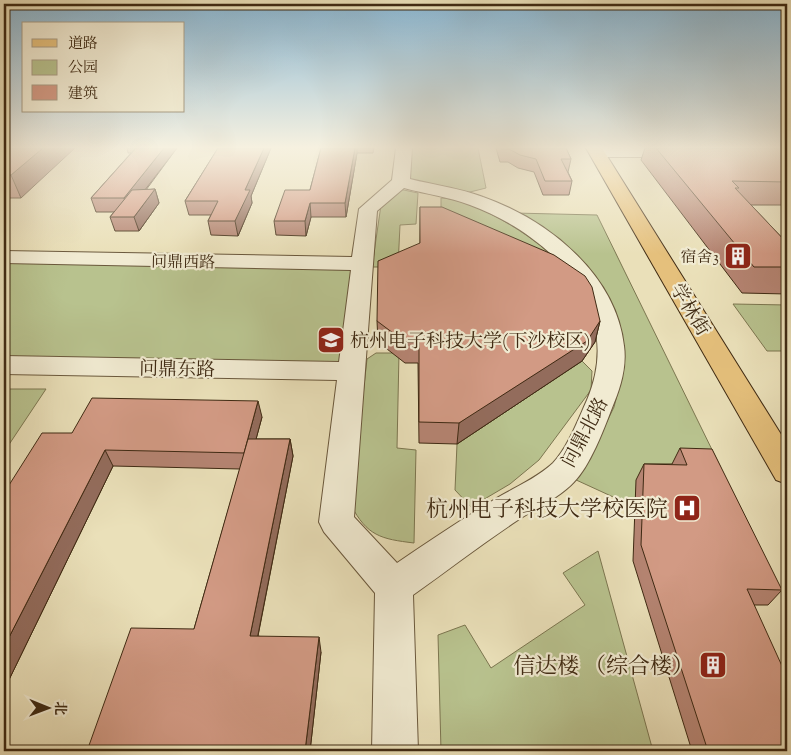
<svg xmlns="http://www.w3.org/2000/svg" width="791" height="755" font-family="'Sorts Mill Goudy','Noto Serif SC',serif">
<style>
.green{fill:#b8c28e;stroke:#7c7650}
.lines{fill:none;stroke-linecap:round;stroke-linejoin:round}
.minor-casing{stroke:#6a583c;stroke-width:2}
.major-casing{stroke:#3f2a13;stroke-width:2}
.minor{fill:#f1ebd2;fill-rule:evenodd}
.major{fill:#e5c07c;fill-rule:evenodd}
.wall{fill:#b58472;stroke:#3f2a13}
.shaded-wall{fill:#936c5c;stroke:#3f2a13}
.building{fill:#d29a84;stroke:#3f2a13}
.labels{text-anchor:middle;stroke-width:4.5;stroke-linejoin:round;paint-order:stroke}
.far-poi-label{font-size:16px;fill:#3f2a13;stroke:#f1ebd2;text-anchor:end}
.far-street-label{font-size:16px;fill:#3f2a13;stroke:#f1ebd2}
.street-label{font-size:19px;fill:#3f2a13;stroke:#f1ebd2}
.poi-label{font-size:19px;fill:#3f2a13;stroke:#f1ebd2;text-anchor:start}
.near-poi-label{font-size:22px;fill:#3f2a13;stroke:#f1ebd2;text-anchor:end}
</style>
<rect width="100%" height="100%" fill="#eae0b9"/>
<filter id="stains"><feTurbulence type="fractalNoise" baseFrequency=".004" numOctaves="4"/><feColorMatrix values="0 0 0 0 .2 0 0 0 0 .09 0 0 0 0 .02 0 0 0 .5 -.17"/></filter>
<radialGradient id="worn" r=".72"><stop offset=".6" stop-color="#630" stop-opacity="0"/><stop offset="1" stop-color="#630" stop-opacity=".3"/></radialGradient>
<!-- green -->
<g class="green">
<path d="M 404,148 L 478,148 L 486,188 L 458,195 L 401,182 Z"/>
<path d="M 399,189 L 418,193 L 416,224 L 400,225 L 398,267 L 372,267 L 381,205 Z"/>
<path d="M 441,198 C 475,199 532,236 557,259 L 441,225 Z"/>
<path d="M 514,213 L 597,215 L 720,466 L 635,507 L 574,479 L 589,458 L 614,407 L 620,383 L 614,316 Z"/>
<path d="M 4,257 L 362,264 L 350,371 L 4,365 Z"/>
<path d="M 733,304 L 787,305 L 787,351 L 767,351 Z"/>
<path d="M 376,353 L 399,353 L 397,448 L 416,450 L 414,543 C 381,539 367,536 351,505 L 367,359 Z"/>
<path d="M 582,361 L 592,371 L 591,390 L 539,460 L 510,484 L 471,507 L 455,490 L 457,444 Z"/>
<path d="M 4,389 L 46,389 L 4,452 Z"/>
<path d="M 598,551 L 653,751 L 441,751 L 438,635 L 465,625 L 491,668 L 585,605 L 563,573 Z"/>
</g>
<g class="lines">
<!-- minor casing -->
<g class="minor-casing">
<g id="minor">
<path d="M 396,148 L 412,148 L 410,179 C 434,185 460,188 483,197 C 548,220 616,274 624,346 C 627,368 620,389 612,408 C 604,429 590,466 574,482 C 559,498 536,508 518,520 C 482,544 448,570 413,595 L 418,751 L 372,751 L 375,593 L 324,532 L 319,522 L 337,380 L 4,374 L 4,356 L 339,362 L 351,270 L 4,263 L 4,251 L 352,257 L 359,209 L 392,180 ZM 404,188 C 426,194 449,197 470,205 C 551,235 626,309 587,400 C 578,420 568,447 553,463 C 536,479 511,489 492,501 C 459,521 428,542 397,563 L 354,517 L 377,211 Z"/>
<path d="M 594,148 L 684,148 L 689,152 L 681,157 L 597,157 L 589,152 Z"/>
</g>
</g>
<!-- major casing -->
<g class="major-casing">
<path id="major" d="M 586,148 L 602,148 L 787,444 L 787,484 L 776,480 Z"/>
</g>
<!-- minor -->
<use href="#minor" class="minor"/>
<!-- major -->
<use href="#major" class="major"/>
</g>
<!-- wall -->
<g class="wall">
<path d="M 4,148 L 21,198 L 4,198 Z"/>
<path d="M 127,148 L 177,148 L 146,190 L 155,189 L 159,203 L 139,231 L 115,231 L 110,217 L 114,212 L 96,212 L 91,198 L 131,153 L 128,153 Z"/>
<path d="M 218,148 L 271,148 L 251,196 L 252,203 L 238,236 L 211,235 L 208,221 L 211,215 L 189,215 L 185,201 Z"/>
<path d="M 321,148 L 374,148 L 373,153 L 357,153 L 346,217 L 311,217 L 306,236 L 276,235 L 274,221 L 310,190 Z"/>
<path d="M 496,148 L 566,148 L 571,159 L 568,172 L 572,181 L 569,195 L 543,195 L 534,172 L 518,168 L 508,162 L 500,162 Z"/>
<path d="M 645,148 L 783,148 L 787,151 L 787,205 L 751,205 L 787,243 L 787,294 L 742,293 L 641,160 Z"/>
<path d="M 420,207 L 600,321 L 595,342 L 582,361 L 457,444 L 419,443 L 418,363 L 405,363 L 378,342 L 377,321 L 420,244 Z"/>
<path d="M 262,417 L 256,439 L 290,439 L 293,456 L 258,636 L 321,652 L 310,751 L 87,751 L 194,629 L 240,469 L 113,466 L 4,690 L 4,493 L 72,433 Z"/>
<path d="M 680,448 L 782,590 L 768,605 L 754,605 L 787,751 L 692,751 L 633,561 L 636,480 L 644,464 L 672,464 Z"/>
</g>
<!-- shaded-wall -->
<g class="shaded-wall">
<path d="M 43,148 L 75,148 L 21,198 L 11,175 Z"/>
<path d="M 164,148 L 177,148 L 128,212 L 124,198 Z"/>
<path d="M 264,148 L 271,148 L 251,196 L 252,203 L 238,236 L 235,221 L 245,190 Z"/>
<path d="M 355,148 L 357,148 L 357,153 L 346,217 L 345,203 Z"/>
<path d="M 155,189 L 159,203 L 139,231 L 134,217 Z"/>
<path d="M 310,203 L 311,217 L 306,236 L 305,221 Z"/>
<path d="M 600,321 L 595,342 L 582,361 L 457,444 L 459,423 Z"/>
<path d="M 258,401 L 262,417 L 248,469 L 244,453 Z"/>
<path d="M 290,439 L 293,456 L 255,650 L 250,636 Z"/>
<path d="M 105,450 L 113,466 L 4,690 L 4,647 Z"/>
<path d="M 319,637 L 321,652 L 310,751 L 305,751 Z"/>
</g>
<!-- building -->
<g class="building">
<path d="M 4,148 L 43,148 L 11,175 L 4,175 Z"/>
<path d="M 136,148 L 164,148 L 124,198 L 91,198 Z"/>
<path d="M 218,148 L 264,148 L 245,190 L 250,190 L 235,221 L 208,221 L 218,201 L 185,201 Z"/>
<path d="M 321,148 L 355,148 L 345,203 L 310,203 L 305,221 L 274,221 L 285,190 L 310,190 Z"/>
<path d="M 501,148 L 566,148 L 571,159 L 561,159 L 572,181 L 545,181 L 536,159 L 520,155 L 509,149 L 501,149 Z"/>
<path d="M 656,148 L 783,148 L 787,151 L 787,182 L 732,181 L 739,188 L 735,188 L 787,243 L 787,267 L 754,267 Z"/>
<path d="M 155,189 L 134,217 L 110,217 L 132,190 Z"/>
<path d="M 420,207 L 442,207 L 554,255 L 585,276 L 592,287 L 600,321 L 587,341 L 459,423 L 419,422 L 419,342 L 405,342 L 377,321 L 378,261 L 420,243 Z"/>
<path d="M 92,398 L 258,401 L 244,453 L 105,450 L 4,647 L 4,493 L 42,433 L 72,433 Z"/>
<path d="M 248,439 L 290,439 L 250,636 L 319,637 L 305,751 L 87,751 L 131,628 L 194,629 Z"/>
<path d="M 680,448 L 712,449 L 782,590 L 747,589 L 787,677 L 787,751 L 708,751 L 641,545 L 644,464 L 687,465 Z"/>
</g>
<!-- sky -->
<linearGradient id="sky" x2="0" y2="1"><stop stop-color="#89b7d4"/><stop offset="0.58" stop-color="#f6f1e0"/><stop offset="1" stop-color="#f6f1e0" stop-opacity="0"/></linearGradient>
<rect width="791" height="254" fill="url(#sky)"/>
<!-- icons -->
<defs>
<g id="building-square" transform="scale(1.4375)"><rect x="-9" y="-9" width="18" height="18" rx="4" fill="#8f2418" stroke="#f1ebd2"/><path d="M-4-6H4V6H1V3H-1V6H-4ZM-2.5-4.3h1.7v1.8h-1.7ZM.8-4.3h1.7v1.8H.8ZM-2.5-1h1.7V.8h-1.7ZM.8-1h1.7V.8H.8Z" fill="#fff"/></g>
<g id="university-square" transform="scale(1.4375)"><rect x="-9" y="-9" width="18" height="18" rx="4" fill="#8f2418" stroke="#f1ebd2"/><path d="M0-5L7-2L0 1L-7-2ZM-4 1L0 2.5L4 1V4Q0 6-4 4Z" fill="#fff"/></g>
<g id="hospital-square" transform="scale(1.4375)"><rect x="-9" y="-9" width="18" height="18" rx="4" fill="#8f2418" stroke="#f1ebd2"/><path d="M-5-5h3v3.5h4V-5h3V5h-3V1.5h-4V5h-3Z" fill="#fff"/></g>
</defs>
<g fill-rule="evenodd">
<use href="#building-square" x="738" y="256"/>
<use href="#university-square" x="331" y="340"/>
<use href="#hospital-square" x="687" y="508"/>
<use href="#building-square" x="713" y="665"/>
</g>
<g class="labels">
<!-- far-poi labels -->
<g class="far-poi-label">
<text x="719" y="262">宿舍3</text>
</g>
<!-- far-street labels -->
<g class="far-street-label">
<text transform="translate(183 261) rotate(1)" y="6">问鼎西路</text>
</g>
<!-- street labels -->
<g class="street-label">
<text transform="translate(691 309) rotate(59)" y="7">学林街</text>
<text transform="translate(177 368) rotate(1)" y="7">问鼎东路</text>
<text transform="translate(584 432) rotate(-62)" y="7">问鼎北路</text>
</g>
<!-- poi labels -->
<g class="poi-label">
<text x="350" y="347">杭州电子科技大学(下沙校区)</text>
</g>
<!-- near-poi labels -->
<g class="near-poi-label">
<text x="668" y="516">杭州电子科技大学校医院</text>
<text x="694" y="673">信达楼 （综合楼）</text>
</g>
</g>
<!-- margin -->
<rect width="791" height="755" fill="none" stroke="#eae0b9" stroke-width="20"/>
<rect x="5" y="5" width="781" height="745" fill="none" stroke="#3f2a13" stroke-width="2.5"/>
<rect x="10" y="10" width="771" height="735" fill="none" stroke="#3f2a13"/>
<!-- legend -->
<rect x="22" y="22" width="162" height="90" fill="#f1ebd2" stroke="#aa9e86"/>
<rect x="32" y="39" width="25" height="8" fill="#e5c07c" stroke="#aa9e86"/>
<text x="68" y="48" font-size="15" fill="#3f2a13">道路</text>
<rect x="32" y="60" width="25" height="15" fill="#b8c28e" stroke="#aa9e86"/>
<text x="68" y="72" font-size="15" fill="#3f2a13">公园</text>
<rect x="32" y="85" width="25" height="15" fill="#d29a84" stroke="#aa9e86"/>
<text x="68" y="98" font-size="15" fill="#3f2a13">建筑</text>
<!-- north arrow -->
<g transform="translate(48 708) rotate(91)" stroke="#f1ebd2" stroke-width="4" paint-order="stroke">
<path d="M0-4L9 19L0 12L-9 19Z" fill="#3f2a13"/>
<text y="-8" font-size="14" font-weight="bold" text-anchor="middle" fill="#3f2a13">北</text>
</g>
<rect width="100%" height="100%" filter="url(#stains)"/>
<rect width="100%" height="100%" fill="url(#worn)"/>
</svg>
